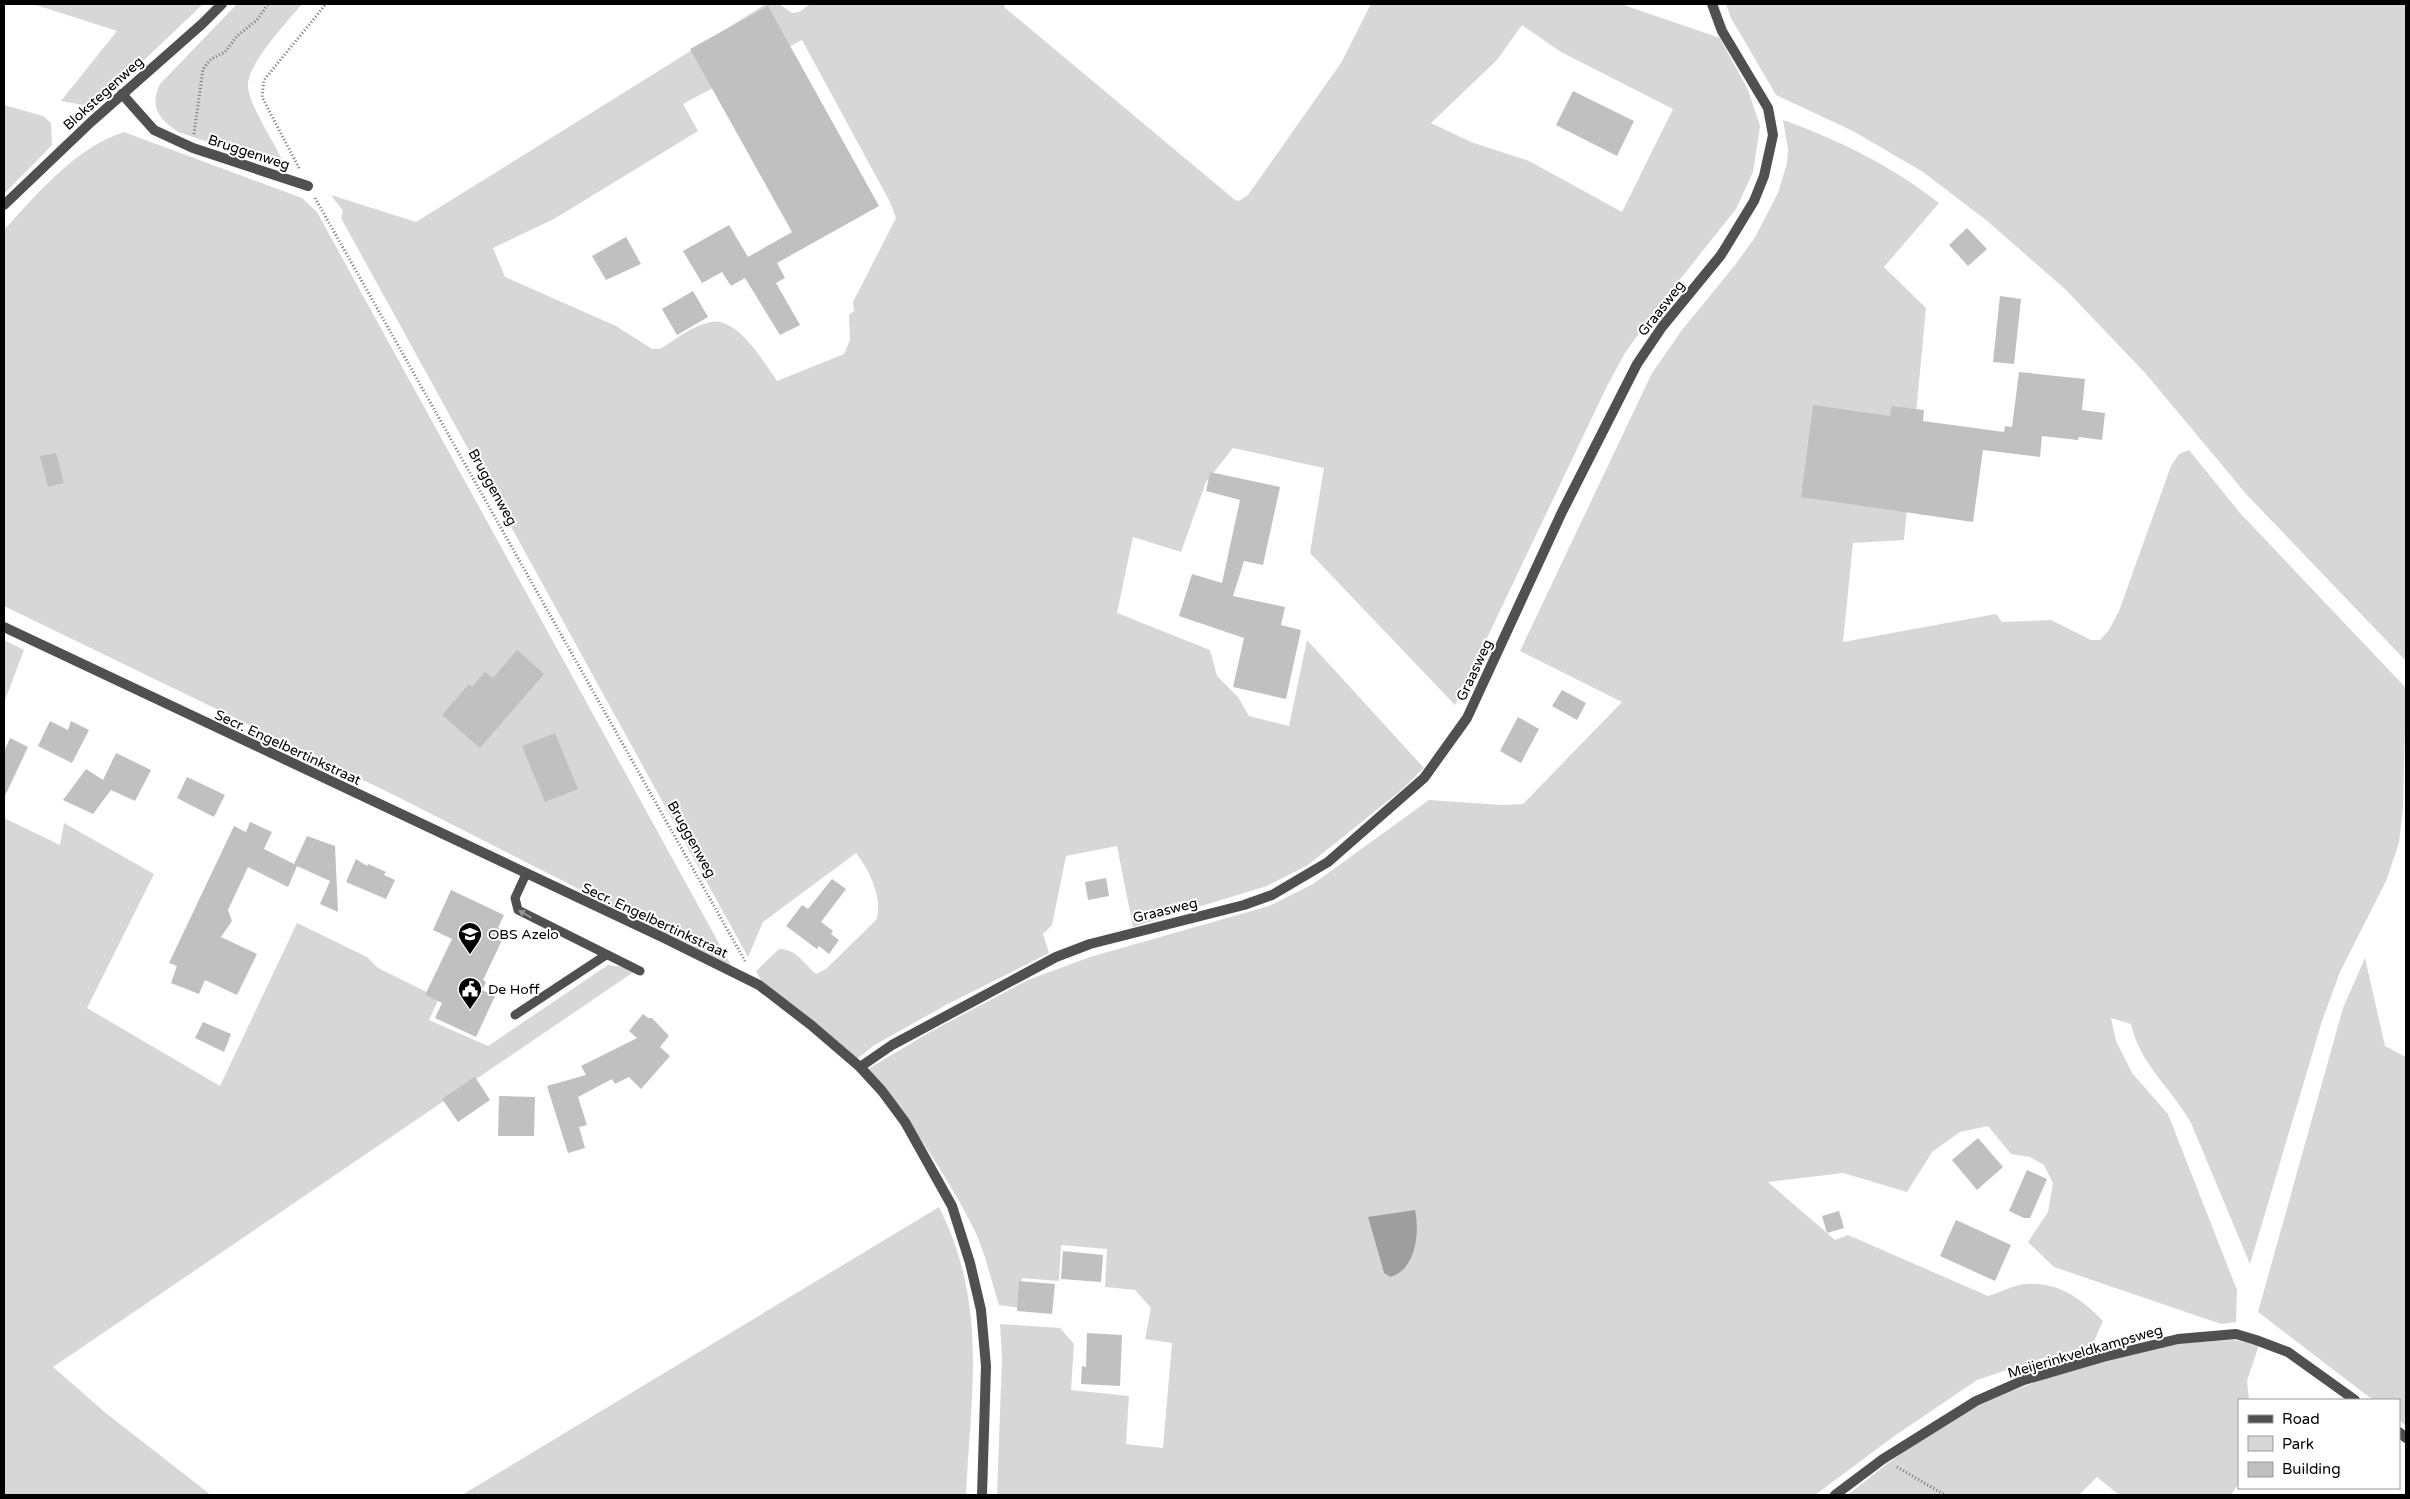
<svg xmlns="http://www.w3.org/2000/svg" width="2410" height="1499" font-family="'Varela Round',sans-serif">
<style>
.green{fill:#d7d7d7;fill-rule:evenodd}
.water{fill:#9e9e9e}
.building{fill:#c0c0c0}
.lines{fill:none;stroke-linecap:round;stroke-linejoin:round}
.path{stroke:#727272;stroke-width:3;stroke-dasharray:1 2.5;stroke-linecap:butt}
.service{stroke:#505050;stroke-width:9}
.minor{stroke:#505050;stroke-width:10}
.oneway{fill:#969696}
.labels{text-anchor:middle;stroke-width:4;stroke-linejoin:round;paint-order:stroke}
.street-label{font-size:14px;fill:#000;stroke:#fff}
.poi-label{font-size:14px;fill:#000;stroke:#fff;text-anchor:start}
</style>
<rect width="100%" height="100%" fill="#fff"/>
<!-- green -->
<g class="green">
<path d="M 33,4 L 203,4 L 95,107 L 61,101 L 117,31 Z"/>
<path d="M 237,4 L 302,4 C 288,21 246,65 248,87 C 250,108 277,146 286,168 L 178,132 C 159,119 149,107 160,84 Z"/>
<path d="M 766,4 L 779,4 L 792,13 L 799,12 L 810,4 L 1005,4 L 1004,7 L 1235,200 L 1239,201 L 1248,195 L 1341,63 L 1371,4 L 1621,4 L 1720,38 L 1748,90 L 1760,126 L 1753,172 L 1736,209 L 1662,302 L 1625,353 L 1607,386 L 1455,705 L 1310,553 L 1324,468 L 1233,448 L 1206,482 L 1181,552 L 1133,537 L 1117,613 L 1210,650 L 1217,676 L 1238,697 L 1249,716 L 1289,726 L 1307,640 L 1424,768 L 1399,792 L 1308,865 L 1267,886 L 1133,927 L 1117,846 L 1066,856 L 1052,925 L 1043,934 L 1049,953 L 946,1005 L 873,1046 L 857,1059 L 761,980 L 756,971 L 779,949 C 797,949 804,964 816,974 L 826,969 L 876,920 C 884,900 869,869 856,853 L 763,922 L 748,957 L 341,218 L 343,211 L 331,195 L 416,222 ZM 1522,25 L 1561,52 L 1673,109 L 1622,212 L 1529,161 L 1471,142 L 1431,123 L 1497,60 ZM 802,40 L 890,202 L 896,218 L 853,302 L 854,311 L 849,315 L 850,340 L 844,354 L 777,381 C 764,362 737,317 711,322 C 693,325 675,340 660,349 L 652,349 L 616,326 L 505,277 L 493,248 L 554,219 L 698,131 L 683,104 Z"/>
<path d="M 1726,4 L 2406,4 L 2406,661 L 2247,495 L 2146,374 L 2065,289 L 1986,220 L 1923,172 L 1853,131 L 1776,95 L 1731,18 Z"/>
<path d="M 4,105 L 43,116 L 51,123 L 52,145 L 4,194 Z"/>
<path d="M 1783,120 C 1839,140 1892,166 1939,203 L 1884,267 L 1926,308 L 1904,540 L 1853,543 L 1843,642 L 1996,614 L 2002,622 L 2051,620 L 2091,640 L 2100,640 L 2109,630 L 2119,611 L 2171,466 L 2179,454 L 2189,450 L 2240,513 L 2406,688 L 2403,807 L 2399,843 L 2386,881 L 2340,972 L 2322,1021 L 2250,1264 L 2191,1123 C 2172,1089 2139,1063 2131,1024 L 2111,1018 L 2116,1041 L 2132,1073 L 2168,1114 L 2237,1290 L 2236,1322 L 2221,1324 L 2054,1267 L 2028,1242 L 2048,1212 L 2053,1183 L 2044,1165 L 2030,1157 L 2011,1154 L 1988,1126 L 1960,1132 L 1932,1152 L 1907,1192 L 1843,1173 L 1768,1182 L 1835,1240 L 1848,1235 L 1988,1296 C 1999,1293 2013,1285 2025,1284 C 2058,1281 2082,1299 2103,1321 L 2092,1346 L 2043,1358 L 1977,1380 L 1893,1437 L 1815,1495 L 997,1495 L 1002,1358 L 1000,1324 L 1060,1328 L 1074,1344 L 1071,1390 L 1129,1396 L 1126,1444 L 1163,1448 L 1172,1343 L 1145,1339 L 1151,1308 L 1135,1290 L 1105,1287 L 1107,1249 L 1061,1245 L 1059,1281 L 1022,1278 L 1019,1308 L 999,1305 C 991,1280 985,1252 974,1229 C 945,1172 908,1118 868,1069 L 930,1032 L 1028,980 L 1090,957 L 1269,906 L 1313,884 L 1429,800 L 1501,805 L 1523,804 L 1622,702 L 1520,651 L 1652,373 L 1682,330 L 1735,265 L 1754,239 L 1778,193 L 1787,163 L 1788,149 ZM 1368,1217 L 1418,1223 L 1384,1273 Z"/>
<path d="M 124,132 L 302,198 L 317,212 L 732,967 L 396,796 L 4,606 L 4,230 C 38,193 75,148 124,132 Z"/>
<path d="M 4,640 L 24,650 L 4,703 Z"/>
<path d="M 4,818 L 60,845 L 64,823 L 154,874 L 87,1008 L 220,1086 L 297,923 L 367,957 L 378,968 L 439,998 L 429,1020 L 488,1046 L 608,965 L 638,969 L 53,1367 L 107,1414 L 211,1495 L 4,1495 Z"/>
<path d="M 2365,958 L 2385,1046 L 2406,1057 L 2406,1426 L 2399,1420 L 2399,1400 L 2373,1400 L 2258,1312 L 2343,1008 Z"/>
<path d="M 939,1207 C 988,1305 971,1391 966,1495 L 462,1495 Z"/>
<path d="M 2234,1340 L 2259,1345 L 2247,1381 L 2249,1400 L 2239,1400 L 2239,1483 L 2231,1495 L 2119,1495 L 2097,1477 L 2079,1495 L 1848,1495 C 1888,1463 1930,1429 1976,1407 C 2034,1379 2117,1354 2181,1343 C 2198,1341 2217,1341 2234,1340 Z"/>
</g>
<!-- water -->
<path class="water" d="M 1415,1210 C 1420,1232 1416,1270 1390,1277 L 1384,1273 L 1368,1217 Z"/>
<!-- building -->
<g class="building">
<path d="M 768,6 L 879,206 L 777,263 L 785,278 L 776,283 L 800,325 L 780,335 L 745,278 L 731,286 L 722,272 L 702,283 L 683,251 L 729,225 L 748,257 L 792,232 L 690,49 Z"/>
<path d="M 1573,91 L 1634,121 L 1617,156 L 1556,125 Z"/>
<path d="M 1967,228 L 1987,249 L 1968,266 L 1949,245 Z"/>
<path d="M 626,237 L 641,264 L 606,280 L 592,256 Z"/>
<path d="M 693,291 L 708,317 L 677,335 L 662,309 Z"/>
<path d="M 2000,296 L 2021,299 L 2014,364 L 1993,362 Z"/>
<path d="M 2019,372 L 2085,379 L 2082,410 L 2105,413 L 2102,440 L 2079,437 L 2078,440 L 2042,436 L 2040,457 L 1983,450 L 1973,522 L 1801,497 L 1813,405 L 1890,416 L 1892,406 L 1924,410 L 1923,421 L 2004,432 L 2005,426 L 2012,427 Z"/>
<path d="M 56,453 L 64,483 L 48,487 L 40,456 Z"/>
<path d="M 1210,472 L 1280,487 L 1263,565 L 1244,561 L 1233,596 L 1285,607 L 1281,625 L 1301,630 L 1286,699 L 1233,687 L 1244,638 L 1179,616 L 1192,574 L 1222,583 L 1240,500 L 1206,491 Z"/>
<path d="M 517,650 L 544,674 L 480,748 L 442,715 L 469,684 L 472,687 L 485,672 L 493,678 Z"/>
<path d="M 1562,690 L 1586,703 L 1577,720 L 1552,706 Z"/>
<path d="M 1518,717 L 1539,729 L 1521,763 L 1500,751 Z"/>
<path d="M 50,721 L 68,730 L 71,721 L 89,730 L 72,763 L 38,746 Z"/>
<path d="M 555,733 L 578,789 L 545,802 L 522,746 Z"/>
<path d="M 10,738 L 28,747 L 4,798 L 4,752 Z"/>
<path d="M 116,753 L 151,770 L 135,801 L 111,790 L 93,814 L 63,800 L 86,769 L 103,780 Z"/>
<path d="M 187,777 L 225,795 L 214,817 L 177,798 Z"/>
<path d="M 250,822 L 272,832 L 264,849 L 294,864 L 307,836 L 335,846 L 338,912 L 320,904 L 330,881 L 297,866 L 288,887 L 248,867 L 228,910 L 232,921 L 221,937 L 257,954 L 237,995 L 205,980 L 199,994 L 171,983 L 177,966 L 169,963 L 234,826 L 246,832 Z"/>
<path d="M 356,859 L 367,866 L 368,864 L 386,872 L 384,875 L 395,880 L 386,899 L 346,882 Z"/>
<path d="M 1106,878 L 1109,896 L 1088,900 L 1085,882 Z"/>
<path d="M 832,879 L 846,889 L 821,922 L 833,931 L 831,934 L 839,940 L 829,954 L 819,946 L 817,949 L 786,926 L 802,905 L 808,909 Z"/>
<path d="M 451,890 L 504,915 L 498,928 L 506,932 L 483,980 L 486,982 L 482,990 L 495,996 L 476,1037 L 435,1018 L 442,1003 L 425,995 L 452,939 L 433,930 Z"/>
<path d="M 643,1014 L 648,1018 L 652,1018 L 669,1036 L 660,1047 L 670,1056 L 641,1089 L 629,1077 L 615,1084 L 612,1079 L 578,1097 L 587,1125 L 579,1127 L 585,1148 L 568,1153 L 547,1086 L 586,1075 L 581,1066 L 637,1038 L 629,1031 Z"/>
<path d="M 203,1022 L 231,1034 L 224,1052 L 195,1038 Z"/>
<path d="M 475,1077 L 490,1100 L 458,1122 L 442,1099 Z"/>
<path d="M 499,1096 L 535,1097 L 534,1136 L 498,1136 Z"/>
<path d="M 1978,1138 L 2003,1167 L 1977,1190 L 1952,1160 Z"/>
<path d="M 2027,1170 L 2047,1179 L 2030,1218 L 2024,1218 L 2009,1211 Z"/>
<path d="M 1839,1211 L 1844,1228 L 1827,1233 L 1822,1216 Z"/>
<path d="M 1956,1220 L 2011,1245 L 1995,1281 L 1940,1256 Z"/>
<path d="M 1063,1251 L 1103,1255 L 1101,1282 L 1061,1279 Z"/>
<path d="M 1019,1281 L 1055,1284 L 1052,1314 L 1017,1311 Z"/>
<path d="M 1087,1333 L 1122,1335 L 1120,1386 L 1081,1384 L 1082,1366 L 1086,1367 Z"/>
</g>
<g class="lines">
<!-- path -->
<g class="path">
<path d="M 194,134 L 203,69 L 211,59 L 225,52 L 237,36 L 257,20 L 268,4"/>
<path d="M 299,168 L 262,97 L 264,80 L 326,4"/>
<path d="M 315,198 L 745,961"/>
<path d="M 1897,1467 L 1945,1495"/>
</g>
<!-- service -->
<g class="service">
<path d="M 526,874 L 515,898 L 518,910 L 640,971"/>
<path d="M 515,1015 L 606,955"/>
</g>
<!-- minor -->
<g class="minor">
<path d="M 122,94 L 154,130 L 193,148 L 308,186"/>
<path d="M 4,205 L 91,122 L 202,24 L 222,4"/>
<path d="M 4,627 L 662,937 L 759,985 L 811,1025 L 860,1067 L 882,1091 L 905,1122 L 952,1206 L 970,1263 L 981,1310 L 986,1366 L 982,1495"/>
<path d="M 860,1067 L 892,1045 L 1056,957 L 1090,944 L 1244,905 L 1272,895 L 1328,862 L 1424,778 L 1467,718 L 1562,512 L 1637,364 L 1662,327 L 1721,255 L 1754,201 L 1764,176 L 1773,135 L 1768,108 L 1722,31 L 1712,4"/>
<path d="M 2399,1432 L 2406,1438"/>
<path d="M 1835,1495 L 1883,1459 L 1976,1401 L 2024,1380 L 2103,1357 L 2178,1339 L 2236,1334 L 2256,1340 L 2288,1352 L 2355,1400"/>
</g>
</g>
<!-- one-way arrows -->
<defs><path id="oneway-solid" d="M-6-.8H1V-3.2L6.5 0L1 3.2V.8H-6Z" transform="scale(1.25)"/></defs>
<use class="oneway" href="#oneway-solid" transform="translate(525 914) rotate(-150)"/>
<!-- icons -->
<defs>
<g id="school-pin" transform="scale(1.25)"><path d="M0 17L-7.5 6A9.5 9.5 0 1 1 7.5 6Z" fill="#000" stroke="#fff"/><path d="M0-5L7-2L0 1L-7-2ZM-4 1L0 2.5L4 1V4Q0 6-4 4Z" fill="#fff"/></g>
<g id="civic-pin" transform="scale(1.25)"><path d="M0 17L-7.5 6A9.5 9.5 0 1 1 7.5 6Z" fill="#000" stroke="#fff"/><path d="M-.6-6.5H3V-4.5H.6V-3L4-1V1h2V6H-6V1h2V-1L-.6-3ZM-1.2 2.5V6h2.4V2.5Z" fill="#fff"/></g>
</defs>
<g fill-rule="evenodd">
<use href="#school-pin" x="470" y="934"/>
<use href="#civic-pin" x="470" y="989"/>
</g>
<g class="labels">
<!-- street labels -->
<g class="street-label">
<text transform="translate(103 93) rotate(-42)" y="5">Blokstegenweg</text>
<text transform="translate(249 152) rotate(18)" y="5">Bruggenweg</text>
<text transform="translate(1661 308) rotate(-52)" y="5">Graasweg</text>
<text transform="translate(493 487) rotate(61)" y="5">Bruggenweg</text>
<text transform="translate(1474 670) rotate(-65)" y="5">Graasweg</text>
<text transform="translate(288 747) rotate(25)" y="5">Secr. Engelbertinkstraat</text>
<text transform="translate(692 839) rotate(61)" y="5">Bruggenweg</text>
<text transform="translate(1165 910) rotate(-14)" y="5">Graasweg</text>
<text transform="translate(655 920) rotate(25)" y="5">Secr. Engelbertinkstraat</text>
<text transform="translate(2085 1351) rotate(-16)" y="5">Meijerinkveldkampsweg</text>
</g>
<!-- poi labels -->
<g class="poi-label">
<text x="488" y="939">OBS Azelo</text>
<text x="488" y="994">De Hoff</text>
</g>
</g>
<!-- border -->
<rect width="2410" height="1499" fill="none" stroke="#000000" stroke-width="10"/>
<!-- legend -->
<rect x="2238" y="1399" width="162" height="90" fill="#ffffff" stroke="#999999"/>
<rect x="2248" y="1415" width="25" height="8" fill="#505050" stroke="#999999"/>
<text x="2282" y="1424" font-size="15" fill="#000000">Road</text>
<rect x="2248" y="1436" width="25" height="15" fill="#d7d7d7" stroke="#999999"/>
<text x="2282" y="1449" font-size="15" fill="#000000">Park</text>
<rect x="2248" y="1462" width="25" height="15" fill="#c0c0c0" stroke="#999999"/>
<text x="2282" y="1474" font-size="15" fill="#000000">Building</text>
</svg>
